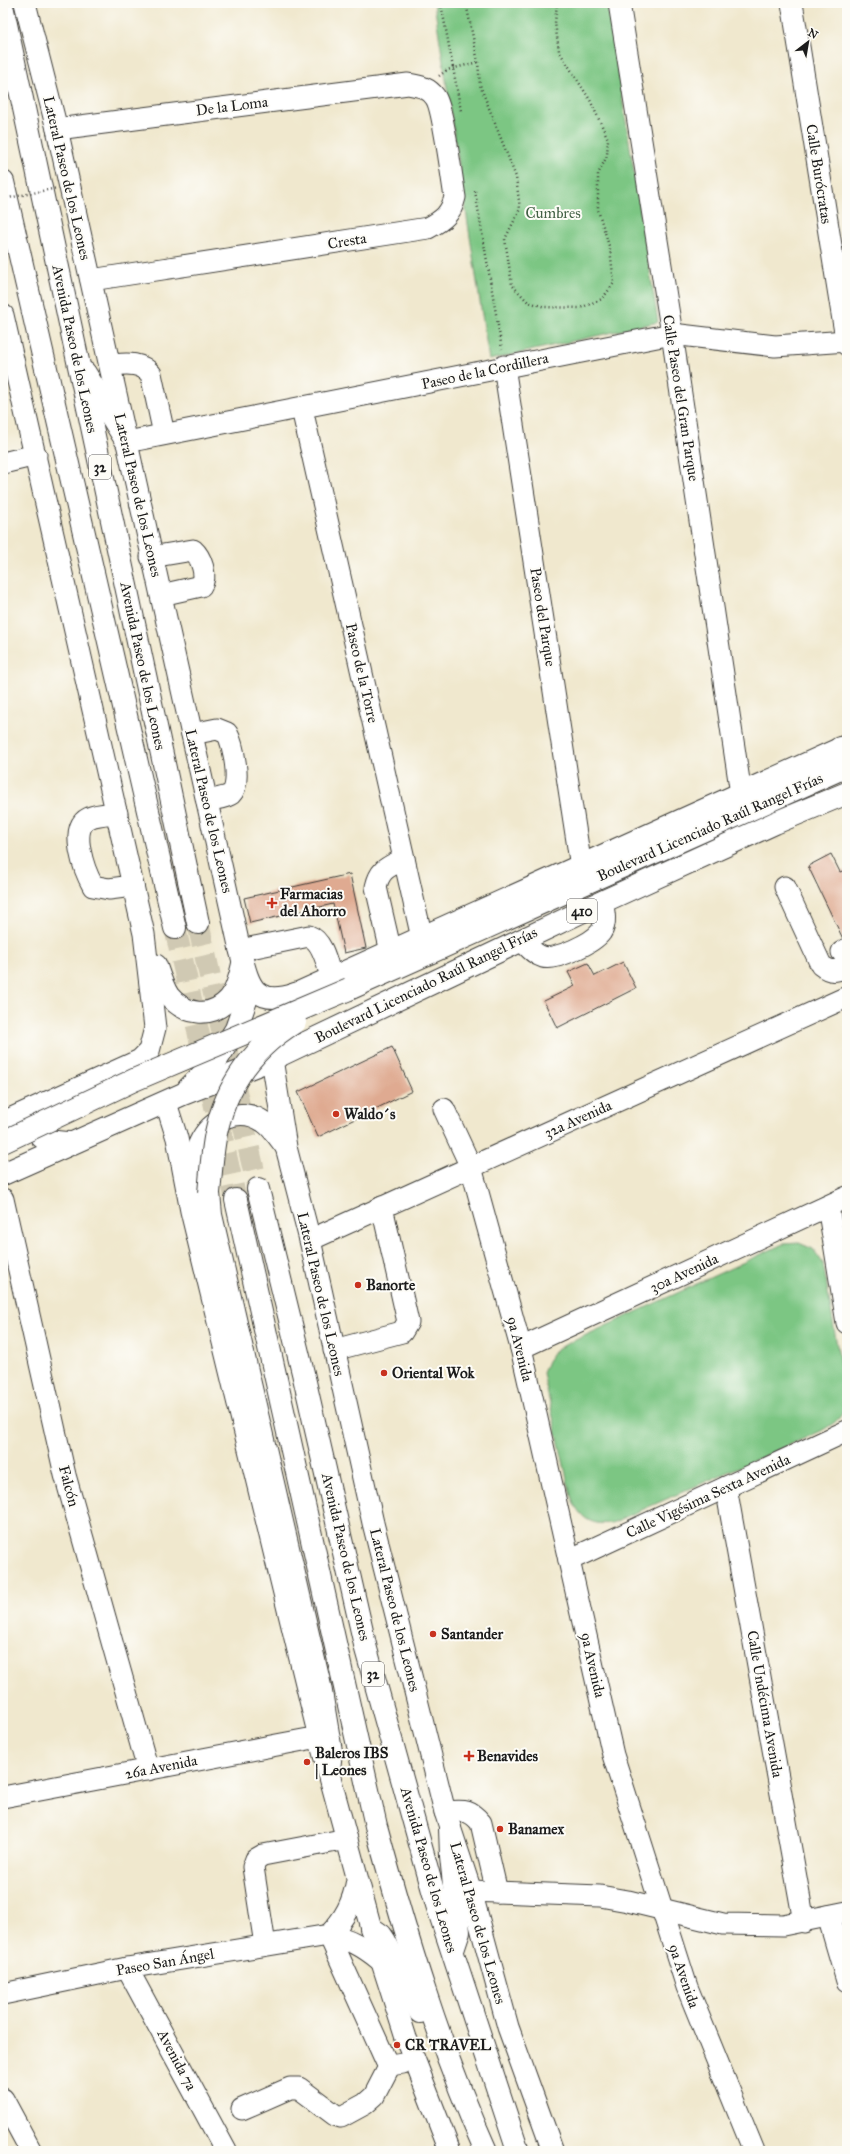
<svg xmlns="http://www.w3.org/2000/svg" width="850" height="2154" font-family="'IM FELL Great Primer',serif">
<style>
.green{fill:#7cc683;stroke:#4c7150}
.building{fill:#dfaa91}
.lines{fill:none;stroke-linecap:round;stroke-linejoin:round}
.major-tunnel{stroke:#d0c9b3;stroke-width:22;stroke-dasharray:22 11;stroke-linecap:butt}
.minor-casing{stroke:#3c3b37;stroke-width:23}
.major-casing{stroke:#3c3b37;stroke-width:24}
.path{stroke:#3c3b37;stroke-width:2.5;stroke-dasharray:1 3;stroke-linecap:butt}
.minor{stroke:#fff;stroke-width:21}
.major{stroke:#fff;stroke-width:22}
.major-bridge-casing{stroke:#3c3b37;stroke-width:24;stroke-linecap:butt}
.path-bridge{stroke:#3c3b37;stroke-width:2.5;stroke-dasharray:1 3;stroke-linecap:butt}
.major-bridge{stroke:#fff;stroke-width:22}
.poi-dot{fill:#c8321e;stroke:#fdfcf7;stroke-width:1.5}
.labels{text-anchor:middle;stroke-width:4;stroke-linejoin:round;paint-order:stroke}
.shield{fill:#fdfcf7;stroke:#605f5e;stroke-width:1}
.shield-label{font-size:14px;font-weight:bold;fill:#1c1c1c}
.street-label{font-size:15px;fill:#1c1c1c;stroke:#fdfcf7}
.park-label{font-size:15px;fill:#426045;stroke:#fdfcf7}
.poi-label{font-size:15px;font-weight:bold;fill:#1c1c1c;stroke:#fdfcf7;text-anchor:start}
</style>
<rect width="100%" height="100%" fill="#fdfcf7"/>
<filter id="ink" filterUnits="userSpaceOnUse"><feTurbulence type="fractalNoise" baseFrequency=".025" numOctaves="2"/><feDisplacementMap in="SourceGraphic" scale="8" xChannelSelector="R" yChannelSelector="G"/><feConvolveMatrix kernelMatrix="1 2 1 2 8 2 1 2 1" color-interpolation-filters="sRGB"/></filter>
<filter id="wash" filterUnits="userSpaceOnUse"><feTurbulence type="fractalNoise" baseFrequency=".012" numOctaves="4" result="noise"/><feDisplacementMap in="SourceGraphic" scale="16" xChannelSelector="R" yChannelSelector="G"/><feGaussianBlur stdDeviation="0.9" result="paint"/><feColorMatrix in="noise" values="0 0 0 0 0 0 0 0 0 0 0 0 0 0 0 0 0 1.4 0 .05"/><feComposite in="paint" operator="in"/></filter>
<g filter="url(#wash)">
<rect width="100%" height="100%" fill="#f0e8ce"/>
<!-- green -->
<g class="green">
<path d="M 434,3 L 607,3 L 658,322 L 489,360 Z"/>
<path d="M 799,1243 L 813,1249 L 823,1263 L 846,1399 C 843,1418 838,1421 821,1431 L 612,1523 C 589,1526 579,1517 571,1496 L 543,1373 L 548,1361 L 556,1349 L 783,1244 Z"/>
</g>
<g id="blocks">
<!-- building -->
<g class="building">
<path d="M 831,854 L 840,872 L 845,870 L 847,875 L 847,942 L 845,943 L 808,866 Z"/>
<path d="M 350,874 L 366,948 L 344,953 L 333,904 L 250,923 L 244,898 Z"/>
<path d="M 623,962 L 636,988 L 557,1028 L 544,1001 L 575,986 L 568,972 L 588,963 L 595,976 Z"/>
<path d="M 392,1047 L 412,1091 L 318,1137 L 298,1092 Z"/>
</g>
</g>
</g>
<g filter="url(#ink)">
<use href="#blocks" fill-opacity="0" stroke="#3c3b37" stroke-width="1"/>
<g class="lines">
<!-- major-tunnel -->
<g class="major-tunnel">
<path d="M 198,923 L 258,1189"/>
<path d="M 175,928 L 236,1200"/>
</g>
<!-- minor casing -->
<g class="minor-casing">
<g id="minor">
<path d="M 25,3 L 57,129 L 240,950 C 249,985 253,1007 295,994 L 847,745"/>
<path d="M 619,3 L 672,334 L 741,794"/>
<path d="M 792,3 L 847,345"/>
<path d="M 57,129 L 408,84 C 419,86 428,87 435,97 C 443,107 452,180 455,197 C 451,214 443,220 428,228 L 91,280"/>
<path d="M 3,315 L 144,934 L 155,1028 L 149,1051 L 140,1060 L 3,1122"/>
<path d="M 110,365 C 125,364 140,361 151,374 L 164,434"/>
<path d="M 504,366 L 581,867"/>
<path d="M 302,409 L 422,938"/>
<path d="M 127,442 L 672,334 L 775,346 L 847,341"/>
<path d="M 3,463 L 36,455"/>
<path d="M 151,557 L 193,550 C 201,557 208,576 201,586 L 161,595"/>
<path d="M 192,734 L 217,729 L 227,733 C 233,744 242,784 231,794 C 226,798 214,799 207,801"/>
<path d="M 117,813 C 108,814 97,814 89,818 C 68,828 85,872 93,886 L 109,889 L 133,886"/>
<path d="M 785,887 L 821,965 C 831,973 836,971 847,967"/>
<path d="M 521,940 C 528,946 533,954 543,957 C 555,961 593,943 601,932 C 607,923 604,911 602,902"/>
<path d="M 240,950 L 309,936 C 323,941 327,964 331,977"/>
<path d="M 391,952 L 376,887 C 380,868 389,867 404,859"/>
<path d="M 842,952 L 847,949"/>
<path d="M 156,965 C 159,974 163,987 169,996 C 185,1015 211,1019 229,999 C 237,990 240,974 243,962"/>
<path d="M 272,1059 L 286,1147 L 310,1240 L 373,1523 L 445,1812 L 471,1891 L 508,2027 L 553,2151"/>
<path d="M 166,1103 L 177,1138 L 191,1211 L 319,1737 L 371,1928 L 406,2038 L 450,2151"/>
<path d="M 444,1109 L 471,1167 L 521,1348 L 613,1755 L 687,1987 L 754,2151"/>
<path d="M 193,1183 C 193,1170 194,1157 199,1144 C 210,1119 240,1105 264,1122 C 273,1128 280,1140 286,1147"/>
<path d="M 3,1199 L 65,1475 L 148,1770"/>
<path d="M 828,1206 L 847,1323"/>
<path d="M 310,1240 L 847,997"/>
<path d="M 521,1348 L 847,1197"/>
<path d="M 334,1350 L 402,1332 L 408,1322 L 382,1207"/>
<path d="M 726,1487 L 804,1922"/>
<path d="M 569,1560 L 847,1431"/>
<path d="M 3,1797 L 319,1737"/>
<path d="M 445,1812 C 462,1811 469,1808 481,1823 L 497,1892"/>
<path d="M 471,1891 L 600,1896 L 628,1901 L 723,1924 L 783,1925 L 847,1912"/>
<path d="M 828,1916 L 847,1981"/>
<path d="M 329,1935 L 386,2061 L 390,2065 L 403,2063"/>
<path d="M 329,1935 C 345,1918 353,1903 357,1880"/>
<path d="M 265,1945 L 253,1867 L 256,1859 L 263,1855 L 347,1839"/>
<path d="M 127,1968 L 226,2151"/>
<path d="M 3,1994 L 127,1968 L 329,1935 C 349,1938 364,1947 380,1960"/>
<path d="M 3,2099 L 31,2151"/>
<path d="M 242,2109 L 290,2088 L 299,2088 L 335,2115 L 341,2117 L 365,2104 L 374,2096 L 390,2065"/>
</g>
</g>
<!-- major casing -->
<g class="major-casing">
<g id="major">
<path d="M 3,10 L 198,923"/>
<path d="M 3,182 L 175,928"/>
<path d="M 85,373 L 127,442"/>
<path d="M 840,748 L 847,748"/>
<path d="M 349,989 L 847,766"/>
<path d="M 286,1029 C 280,1018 290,1003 295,994"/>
<path d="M 189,1088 L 216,1061 L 236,1029 L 251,986"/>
<path d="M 45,1103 C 33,1136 35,1141 70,1143"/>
<path d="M 3,1174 L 183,1094 L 272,1059 L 602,902 L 775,823 L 847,793"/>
<path d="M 258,1189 L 303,1373 L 366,1649 L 437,1905 L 518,2151"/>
<path d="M 209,1193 L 211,1215 L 320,1686 L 331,1751 L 329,1770"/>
<path d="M 236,1200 L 376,1826 C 406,1937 439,2046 486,2151"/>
<path d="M 450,1828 L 451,1856 L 459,1932 L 453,1950"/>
<path d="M 371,1928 L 381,1935 L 385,1941 L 420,2012"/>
</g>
</g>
<!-- path -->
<g class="path">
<path d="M 441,3 L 461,111"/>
<path d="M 466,3 L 478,62 L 480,85 L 516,177 L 520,209 L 505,239 L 512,285 L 528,302 L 545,307 L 580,308 L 602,299 L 614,283 L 610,249 L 598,210 L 598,174 L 607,156 L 608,139 L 590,100 L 559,51 L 555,23 L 557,3"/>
<path d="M 439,76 L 447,70 L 478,62"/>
<path d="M 475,191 L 502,349"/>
</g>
<!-- minor -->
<use href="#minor" class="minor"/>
<!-- major -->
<use href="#major" class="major"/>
<!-- major-bridge casing -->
<g class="major-bridge-casing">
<g id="major-bridge">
<path d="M 3,1142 L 134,1080 L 349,989"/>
<path d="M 209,1193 C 211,1173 212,1152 216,1133 C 226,1085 254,1047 295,1022"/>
</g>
</g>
<!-- path-bridge -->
<path class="path-bridge" d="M 3,199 L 57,188"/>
<!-- major-bridge -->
<use href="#major-bridge" class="major-bridge"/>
</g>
</g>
<!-- markers -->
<g class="poi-dot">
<path d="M270 897h4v4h4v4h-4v4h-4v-4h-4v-4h4z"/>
<circle cx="336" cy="1114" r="4"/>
<circle cx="358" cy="1285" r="4"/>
<circle cx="384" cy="1373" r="4"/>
<circle cx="433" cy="1634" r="4"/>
<path d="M467 1750h4v4h4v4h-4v4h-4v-4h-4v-4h4z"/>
<circle cx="307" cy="1762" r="4"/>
<circle cx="500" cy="1829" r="4"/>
<circle cx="397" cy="2045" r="4"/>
</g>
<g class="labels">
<!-- shield labels -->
<g class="shield">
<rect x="89" y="455" width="22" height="24" rx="3"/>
<rect x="567" y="899" width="30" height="24" rx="3"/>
<rect x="362" y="1662" width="22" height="24" rx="3"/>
</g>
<g class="shield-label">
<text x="100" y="472">32</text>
<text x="582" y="916">410</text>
<text x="373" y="1679">32</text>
</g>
<!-- street labels -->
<g class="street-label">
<text transform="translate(232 106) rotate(-7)" y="5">De la Loma</text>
<text transform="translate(819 174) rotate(81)" y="5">Calle Burócratas</text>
<text transform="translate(67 178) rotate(77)" y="5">Lateral Paseo de los Leones</text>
<text transform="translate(347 241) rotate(-9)" y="5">Cresta</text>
<text transform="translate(75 349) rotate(78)" y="5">Avenida Paseo de los Leones</text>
<text transform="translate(485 371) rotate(-12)" y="5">Paseo de la Cordillera</text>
<text transform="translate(681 398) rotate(81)" y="5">Calle Paseo del Gran Parque</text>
<text transform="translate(138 495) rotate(77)" y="5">Lateral Paseo de los Leones</text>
<text transform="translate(543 617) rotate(81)" y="5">Paseo del Parque</text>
<text transform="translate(143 666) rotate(78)" y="5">Avenida Paseo de los Leones</text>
<text transform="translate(362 673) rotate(77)" y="5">Paseo de la Torre</text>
<text transform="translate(209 811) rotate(77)" y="5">Lateral Paseo de los Leones</text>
<text transform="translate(710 827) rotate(-24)" y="5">Boulevard Licenciado Raúl Rangel Frías</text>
<text transform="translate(426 985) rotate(-26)" y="5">Boulevard Licenciado Raúl Rangel Frías</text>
<text transform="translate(578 1119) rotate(-24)" y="5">32a Avenida</text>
<text transform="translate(684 1273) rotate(-25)" y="5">30a Avenida</text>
<text transform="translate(321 1294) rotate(77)" y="5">Lateral Paseo de los Leones</text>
<text transform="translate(520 1349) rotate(76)" y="5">9a Avenida</text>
<text transform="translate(69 1486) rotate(75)" y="5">Falcón</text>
<text transform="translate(708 1496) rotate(-25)" y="5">Calle Vigésima Sexta Avenida</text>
<text transform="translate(346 1557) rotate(77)" y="5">Avenida Paseo de los Leones</text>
<text transform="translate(395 1610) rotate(76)" y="5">Lateral Paseo de los Leones</text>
<text transform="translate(593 1665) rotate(77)" y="5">9a Avenida</text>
<text transform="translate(765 1704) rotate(80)" y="5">Calle Undécima Avenida</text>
<text transform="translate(161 1767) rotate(-11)" y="5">26a Avenida</text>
<text transform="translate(429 1870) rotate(74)" y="5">Avenida Paseo de los Leones</text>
<text transform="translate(478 1923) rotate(74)" y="5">Lateral Paseo de los Leones</text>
<text transform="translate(165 1962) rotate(-10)" y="5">Paseo San Ángel</text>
<text transform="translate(684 1976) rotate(71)" y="5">9a Avenida</text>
<text transform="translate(177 2060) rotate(62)" y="5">Avenida 7a</text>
</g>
<!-- park labels -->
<g class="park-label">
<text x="553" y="218">Cumbres</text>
</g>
<!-- poi labels -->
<g class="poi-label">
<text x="280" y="899">Farmacias<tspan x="280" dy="17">del Ahorro</tspan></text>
<text x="344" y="1119">Waldo´s</text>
<text x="366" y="1290">Banorte</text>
<text x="392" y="1378">Oriental Wok</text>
<text x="441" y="1639">Santander</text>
<text x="315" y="1758">Baleros IBS<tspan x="315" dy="17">| Leones</tspan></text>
<text x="477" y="1761">Benavides</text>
<text x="508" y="1834">Banamex</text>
<text x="405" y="2050">CR TRAVEL</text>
</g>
</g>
<!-- margin -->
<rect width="850" height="2154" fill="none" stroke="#fdfcf7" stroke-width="16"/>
<!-- north arrow -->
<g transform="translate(808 42) rotate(31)" stroke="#fdfcf7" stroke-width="3" paint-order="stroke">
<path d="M0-3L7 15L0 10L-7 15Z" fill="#1c1c1c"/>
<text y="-6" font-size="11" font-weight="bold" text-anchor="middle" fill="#1c1c1c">N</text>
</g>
</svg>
